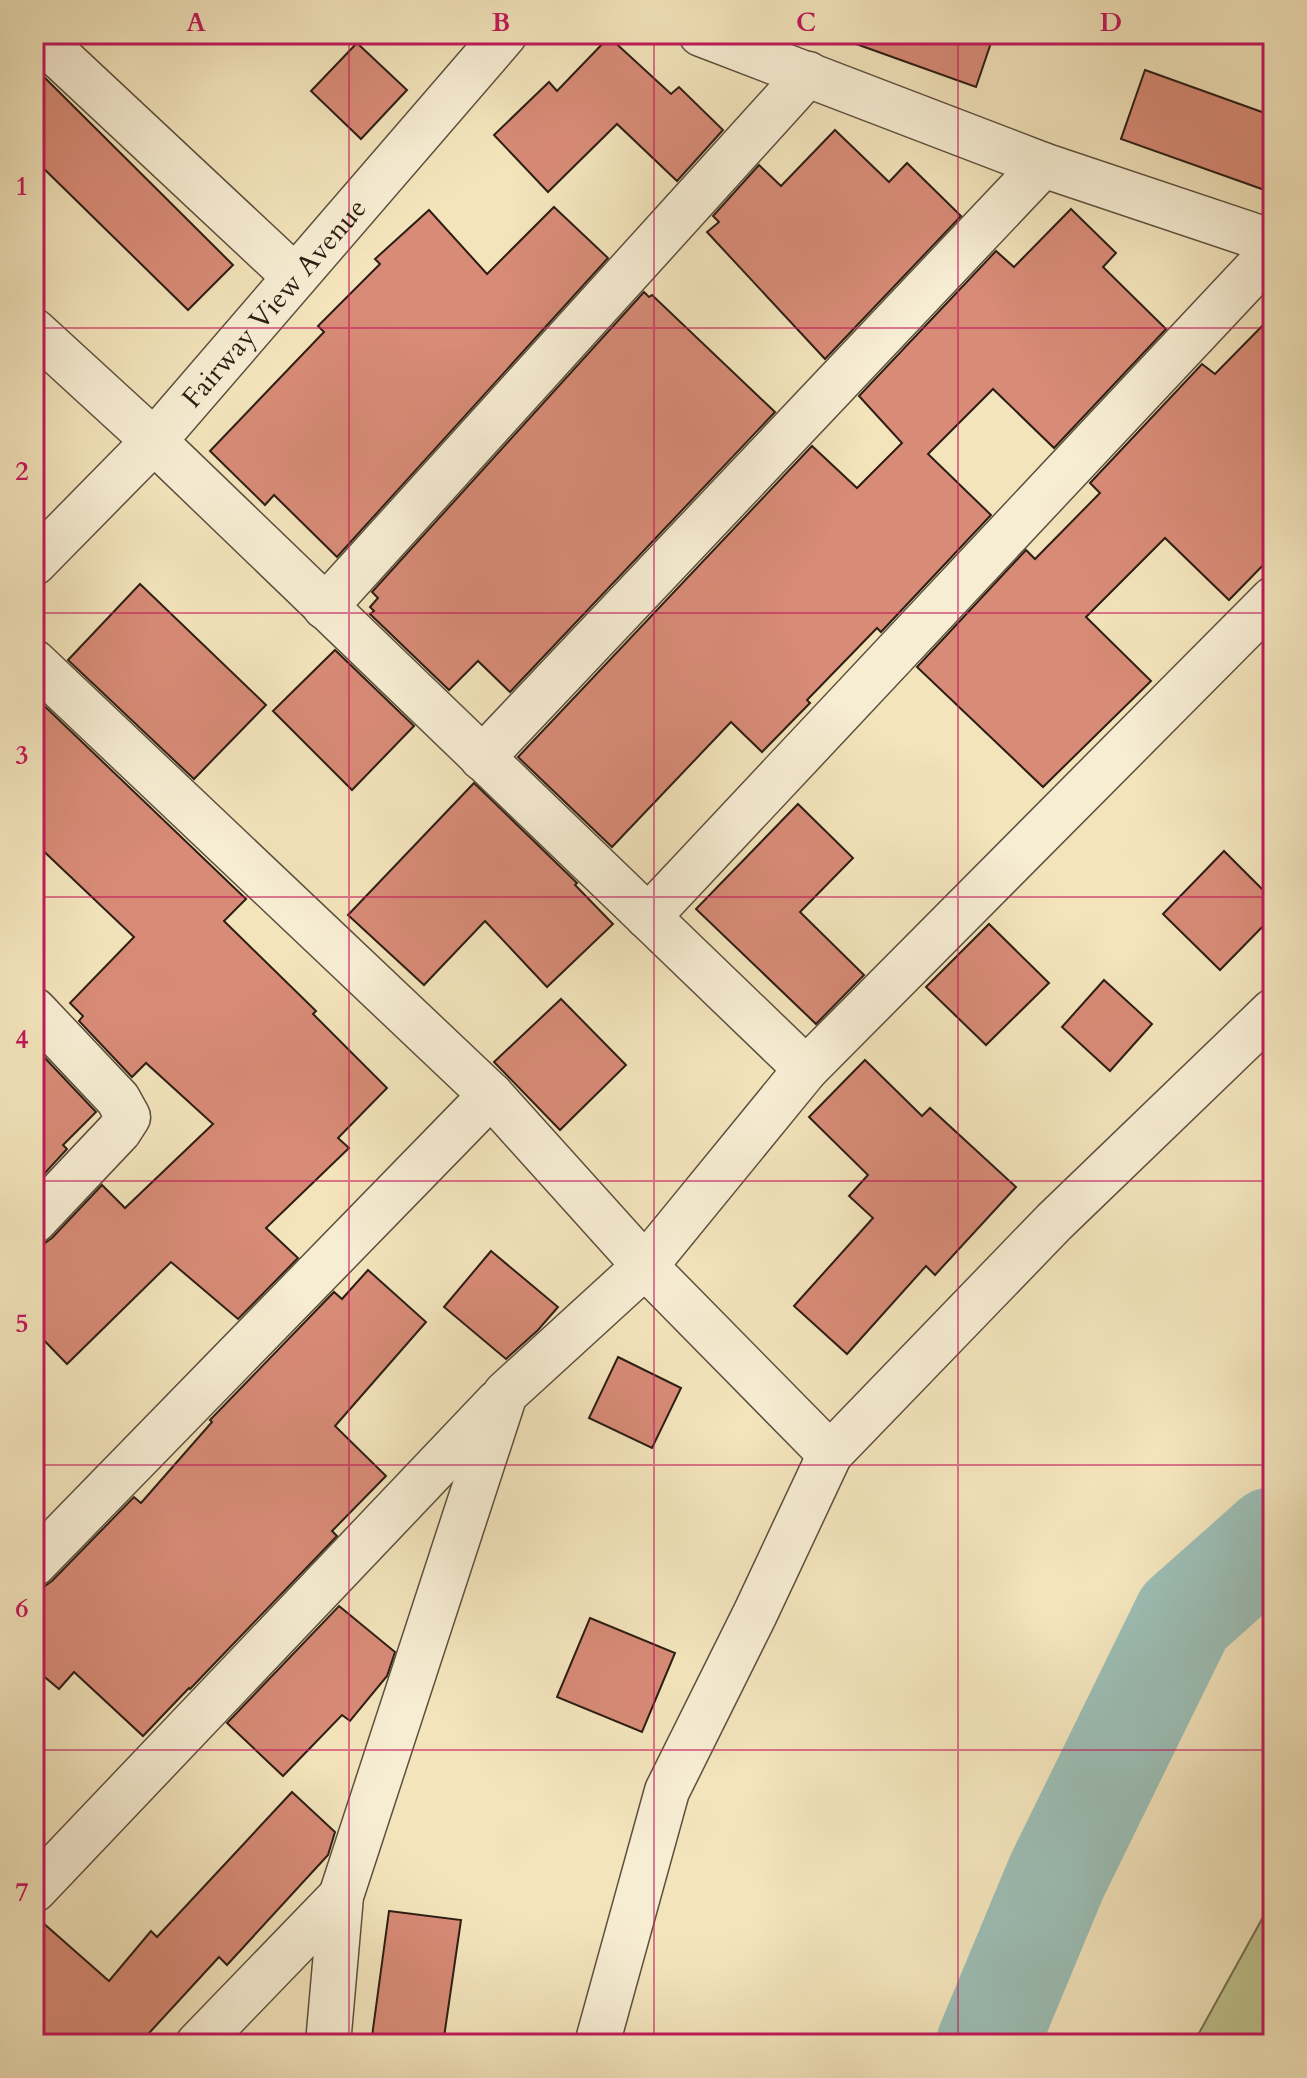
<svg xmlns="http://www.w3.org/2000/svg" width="1307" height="2078" font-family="Cardo,serif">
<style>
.green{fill:#bec38e;stroke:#767051;stroke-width:2}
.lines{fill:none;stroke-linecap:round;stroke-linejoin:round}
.river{stroke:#9cbeb5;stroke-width:102}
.building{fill:#d88b77;stroke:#2d1e14;stroke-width:2}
.minor-casing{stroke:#5e503e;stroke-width:47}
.minor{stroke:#f7edd3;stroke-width:44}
.grid{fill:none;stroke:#c2185b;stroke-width:2;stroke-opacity:0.55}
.labels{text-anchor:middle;stroke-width:6;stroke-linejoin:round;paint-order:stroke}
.street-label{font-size:28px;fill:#2d1e14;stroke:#f7edd3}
.neatline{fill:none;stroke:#c2185b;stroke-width:3}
.grid-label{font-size:26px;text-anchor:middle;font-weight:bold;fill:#c2185b}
</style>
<rect width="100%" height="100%" fill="#f3e4bc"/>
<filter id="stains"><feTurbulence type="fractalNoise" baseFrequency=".0025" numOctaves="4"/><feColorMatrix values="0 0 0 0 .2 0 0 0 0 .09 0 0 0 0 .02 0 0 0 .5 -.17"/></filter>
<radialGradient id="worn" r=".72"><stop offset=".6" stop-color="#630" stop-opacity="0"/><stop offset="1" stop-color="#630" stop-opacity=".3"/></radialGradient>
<!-- green -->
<path class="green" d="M 1273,1899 L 1273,2044 L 1193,2044 Z"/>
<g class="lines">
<!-- river -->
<path class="river" d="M 987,2044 L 1057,1876 L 1184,1617 L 1273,1538"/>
</g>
<!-- building -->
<g class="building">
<path d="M 846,34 L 994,34 L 976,87 L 845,40 Z"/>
<path d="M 609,37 L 671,94 L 679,87 L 723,130 L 677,181 L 617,124 L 548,192 L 494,135 L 549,82 L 557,91 Z"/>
<path d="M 357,43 L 407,90 L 361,139 L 311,91 Z"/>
<path d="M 34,67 L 233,265 L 188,310 L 34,159 Z"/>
<path d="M 1145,70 L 1273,116 L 1273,193 L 1121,139 Z"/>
<path d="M 835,130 L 889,182 L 907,163 L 961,216 L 825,359 L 707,232 L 719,222 L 713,216 L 759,165 L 781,186 Z"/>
<path d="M 554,207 L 608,258 L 337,557 L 274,495 L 265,505 L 210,451 L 324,332 L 318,326 L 380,264 L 375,259 L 429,210 L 487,274 Z"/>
<path d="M 1071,209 L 1116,253 L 1103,267 L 1166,329 L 1054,448 L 993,389 L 928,454 L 991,515 L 881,632 L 877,628 L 807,700 L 810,703 L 762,752 L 731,722 L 612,847 L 518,757 L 812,446 L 857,488 L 902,443 L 859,396 L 996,251 L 1014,267 Z"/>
<path d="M 644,292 L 649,297 L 652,295 L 775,412 L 510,692 L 478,661 L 449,690 L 370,614 L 374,611 L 370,607 L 378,598 L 372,592 Z"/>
<path d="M 1273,315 L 1273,555 L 1229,600 L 1165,538 L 1086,617 L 1151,681 L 1043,787 L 917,667 L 1026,550 L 1035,559 L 1100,493 L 1090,483 L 1202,364 L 1215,374 Z"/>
<path d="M 140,584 L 266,705 L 194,779 L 68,660 Z"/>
<path d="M 335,650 L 414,726 L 352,790 L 273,711 Z"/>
<path d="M 34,696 L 246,899 L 224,921 L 316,1011 L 313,1014 L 387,1088 L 338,1138 L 349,1148 L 266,1228 L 298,1258 L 238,1319 L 171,1262 L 67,1364 L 34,1330 L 34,1245 L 42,1245 L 52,1238 L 102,1185 L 125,1208 L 213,1124 L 146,1063 L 132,1077 L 79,1021 L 83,1016 L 70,1003 L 134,937 L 34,842 Z"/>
<path d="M 474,783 L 577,883 L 575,885 L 613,924 L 547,987 L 485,921 L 424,985 L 348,915 Z"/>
<path d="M 798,804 L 853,858 L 800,912 L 864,975 L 816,1024 L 696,909 Z"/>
<path d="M 1224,851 L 1273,900 L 1273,916 L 1220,970 L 1163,914 Z"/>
<path d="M 989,924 L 1049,983 L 986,1045 L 926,987 Z"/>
<path d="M 1104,980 L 1152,1024 L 1110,1071 L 1062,1027 Z"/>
<path d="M 561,999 L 626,1065 L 560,1130 L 494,1062 Z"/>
<path d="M 43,1056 L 96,1112 L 63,1145 L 67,1149 L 34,1185 L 34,1064 Z"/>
<path d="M 865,1060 L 922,1116 L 930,1108 L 1016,1187 L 935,1275 L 926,1266 L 847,1354 L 794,1306 L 873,1218 L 849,1196 L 868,1175 L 809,1117 Z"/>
<path d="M 491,1251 L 558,1307 L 538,1330 L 506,1359 L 444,1307 Z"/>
<path d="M 368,1270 L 426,1322 L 335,1426 L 386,1476 L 332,1531 L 337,1536 L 190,1689 L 189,1688 L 143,1736 L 74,1672 L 59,1689 L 34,1668 L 34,1588 L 42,1588 L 52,1581 L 134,1497 L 141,1503 L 212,1422 L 210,1420 L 334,1292 L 342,1299 Z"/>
<path d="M 618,1357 L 681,1388 L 652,1448 L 589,1418 Z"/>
<path d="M 339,1606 L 395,1652 L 387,1676 L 350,1721 L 342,1715 L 283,1776 L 227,1723 Z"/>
<path d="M 590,1618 L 675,1653 L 642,1732 L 557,1697 Z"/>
<path d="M 292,1792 L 335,1832 L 328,1855 L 227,1965 L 219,1957 L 139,2044 L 34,2044 L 34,1915 L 109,1981 L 151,1931 L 157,1937 Z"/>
<path d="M 389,1911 L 461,1920 L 443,2044 L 371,2044 Z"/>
</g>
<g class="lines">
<!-- minor casing -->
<g class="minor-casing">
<g id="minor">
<path d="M 41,34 L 47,45 L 295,277"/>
<path d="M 701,34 L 1043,165 L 1273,242"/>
<path d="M 34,331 L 154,441 L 806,1069"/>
<path id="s1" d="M 34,563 L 154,441 L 505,34"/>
<path d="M 325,607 L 808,74"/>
<path d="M 34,662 L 491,1095 L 645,1266 L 830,1454"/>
<path d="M 482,758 L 1043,165"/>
<path d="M 648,917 L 1273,251"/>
<path d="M 34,1010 L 118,1099 L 128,1117 L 119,1131 L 34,1221"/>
<path d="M 34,1564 L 491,1095"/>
<path d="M 34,1890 L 498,1402"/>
<path d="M 198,2044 L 341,1896"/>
<path d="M 328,2044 L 341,1896 L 505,1394 L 645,1266 L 806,1069 L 1273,599"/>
<path d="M 597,2044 L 667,1791 L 755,1614 L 830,1454 L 1054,1222 L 1273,1011"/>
</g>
</g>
<!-- minor -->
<use href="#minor" class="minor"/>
</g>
<!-- grid -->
<path class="grid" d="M 349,34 L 349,2044M 654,34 L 654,2044M 958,34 L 958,2044M 34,328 L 1273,328M 34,613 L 1273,613M 34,897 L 1273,897M 34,1181 L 1273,1181M 34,1465 L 1273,1465M 34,1750 L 1273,1750"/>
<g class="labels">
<!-- street labels -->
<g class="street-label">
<text dy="10" stroke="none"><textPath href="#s1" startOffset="354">Fairway View Avenue</textPath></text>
</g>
</g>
<!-- margin -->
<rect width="1307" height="2078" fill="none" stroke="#f3e4bc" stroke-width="88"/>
<rect x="44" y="44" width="1219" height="1990" class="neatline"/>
<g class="grid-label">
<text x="196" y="31">A</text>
<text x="501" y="31">B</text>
<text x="806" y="31">C</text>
<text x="1111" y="31">D</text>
<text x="22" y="195">1</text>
<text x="22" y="480">2</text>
<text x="22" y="764">3</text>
<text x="22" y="1048">4</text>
<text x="22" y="1332">5</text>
<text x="22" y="1617">6</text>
<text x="22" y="1901">7</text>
</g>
<rect width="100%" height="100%" filter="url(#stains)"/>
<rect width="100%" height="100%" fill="url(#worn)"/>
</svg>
